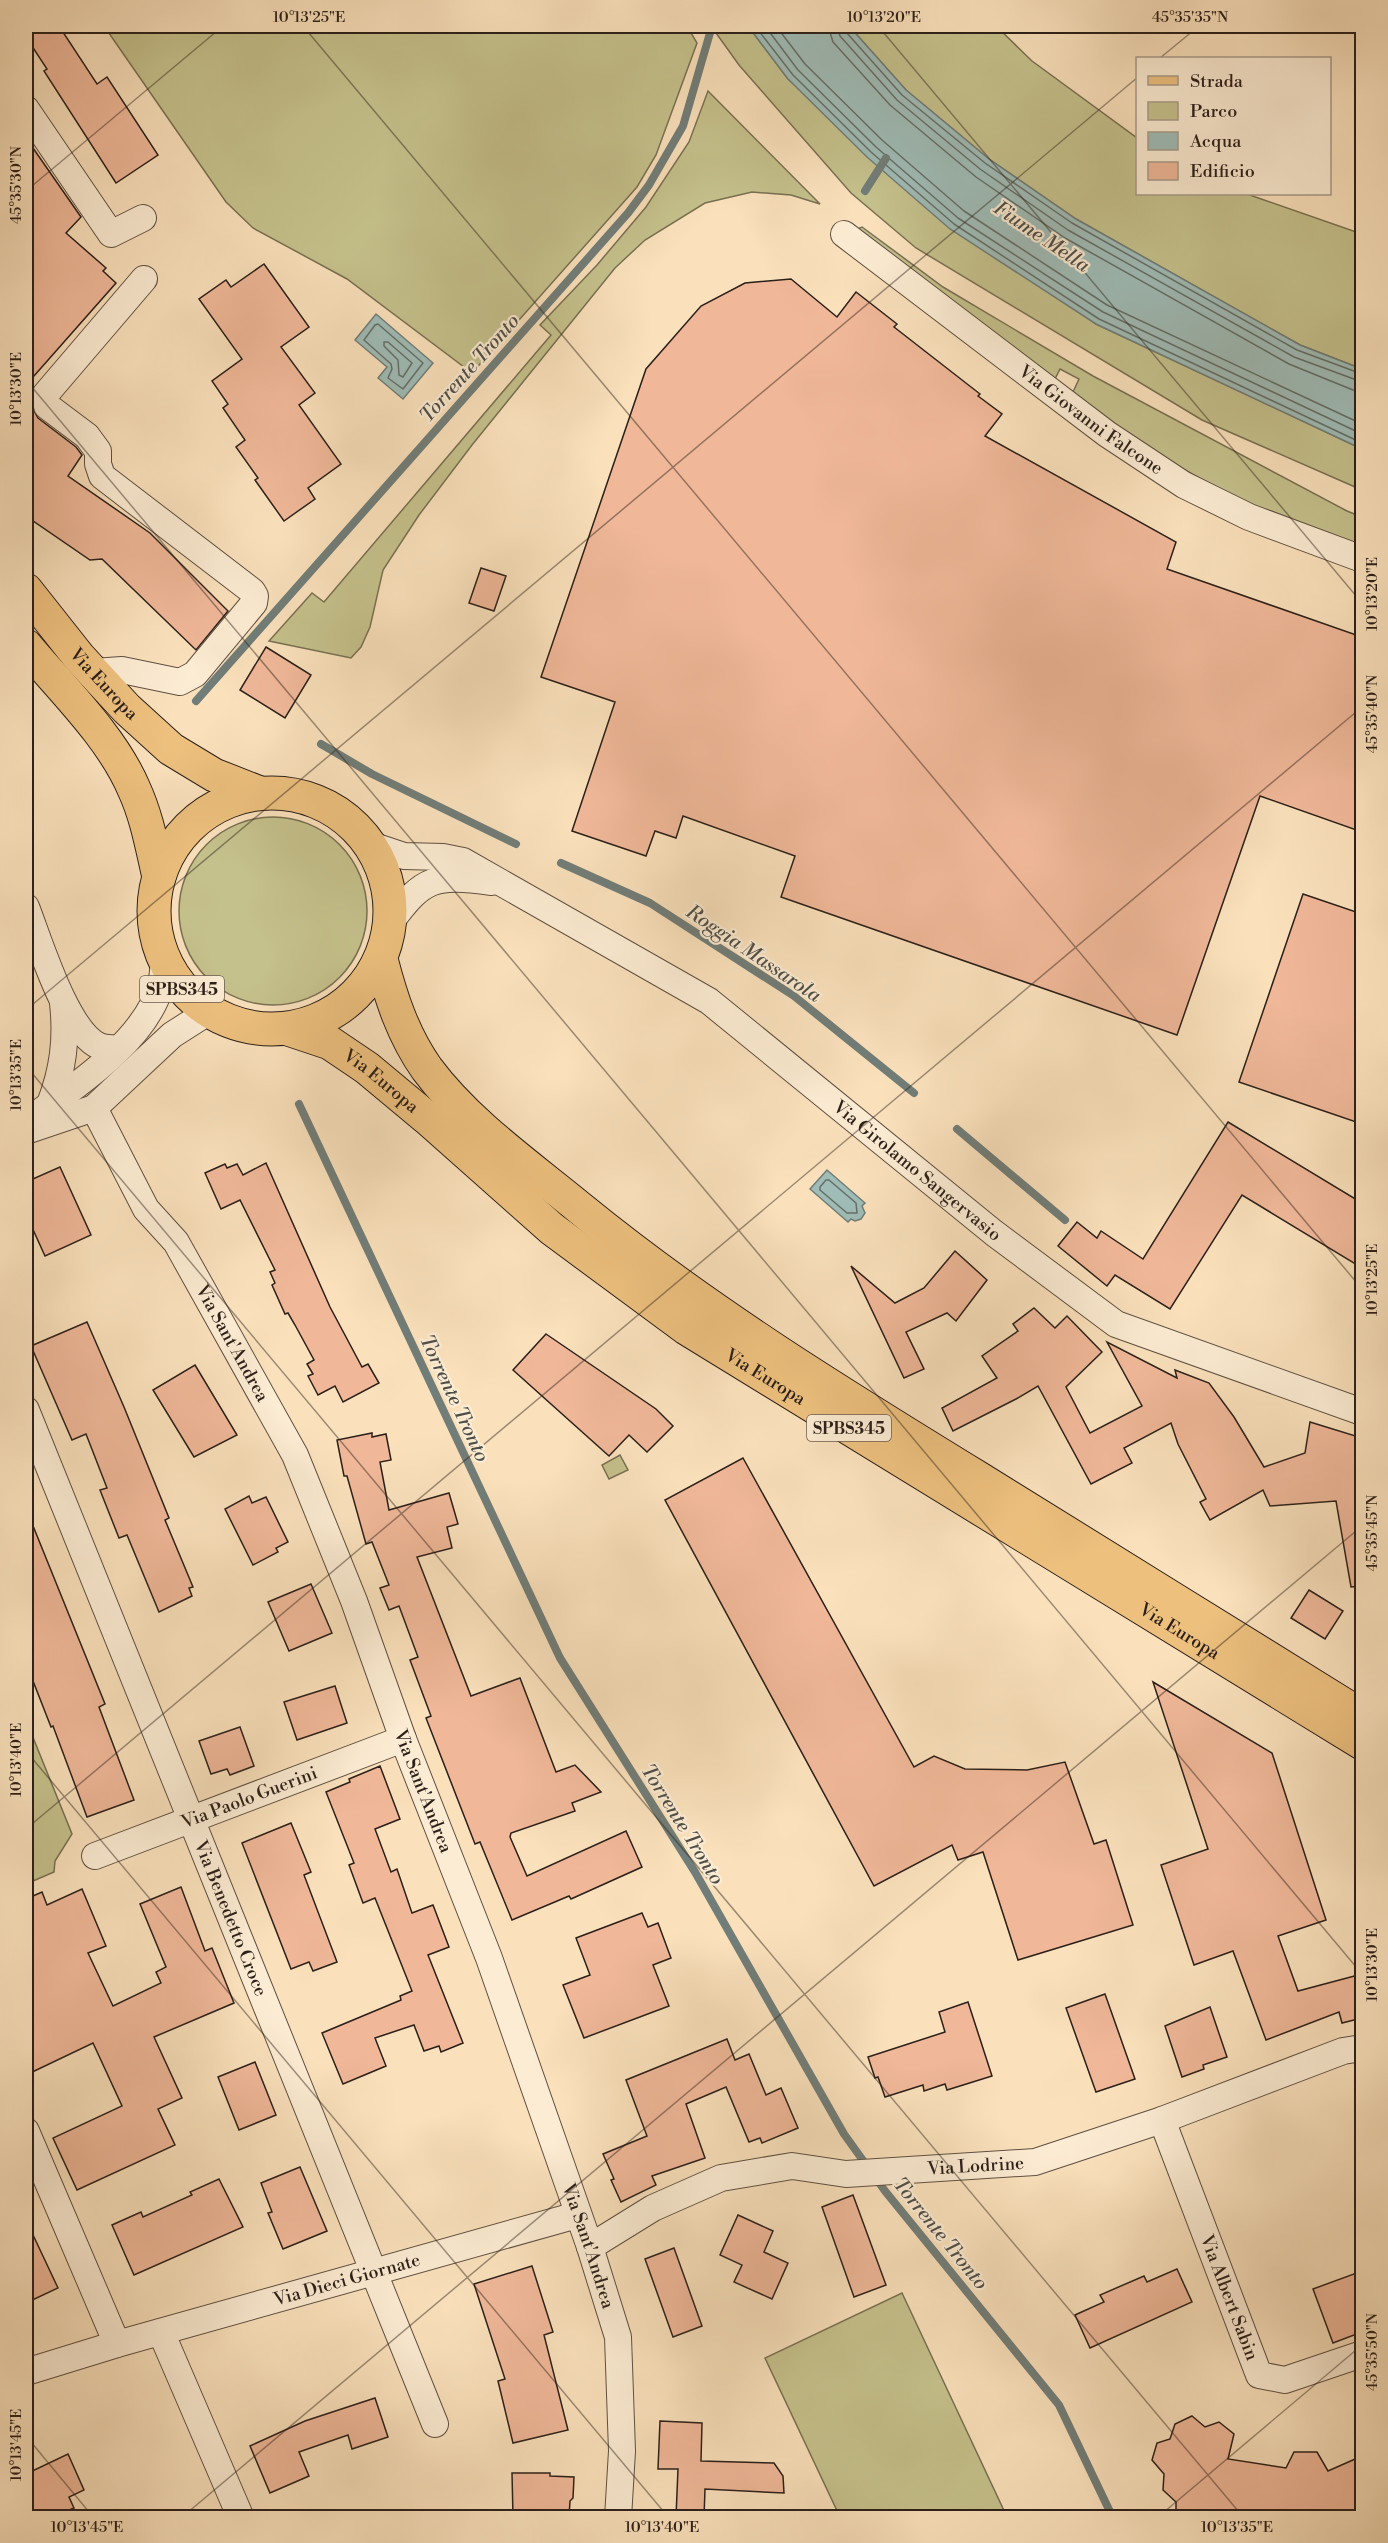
<svg xmlns="http://www.w3.org/2000/svg" width="1388" height="2543" font-family="'Libre Bodoni',serif">
<style>
.green{fill:#c5c18c;stroke:#787052;stroke-width:1.5;fill-rule:evenodd}
.water{fill:#9fbcb7;stroke:#717d78;stroke-width:1.5}
.lines{fill:none;stroke-linecap:round;stroke-linejoin:round}
.shore{stroke:#656e68;stroke-width:1.5}
.stream{stroke:#717d78;stroke-width:8}
.building{fill:#f0b899;stroke:#2b1f19;stroke-width:1.5}
.street-casing{stroke:#5f5042;stroke-width:28}
.primary-casing{stroke:#2b1f19;stroke-width:35}
.street{stroke:#fcecd3;stroke-width:26}
.primary{stroke:#edc07e;stroke-width:33}
.ticks{fill:none;stroke:#2b1f19;stroke-width:1.5;stroke-opacity:0.45}
.labels{text-anchor:middle;stroke-width:4.5;stroke-linejoin:round;paint-order:stroke}
.shield{fill:#fcecd3;stroke:#6a5c51;stroke-width:1.5}
.shield-label{font-size:16px;font-weight:bold;fill:#2b1f19}
.street-label{font-size:18px;fill:#2b1f19;stroke:#fcecd3}
.water-label{font-size:20px;font-style:italic;fill:#4e4e48;stroke:#fcecd3}
.neatline{fill:none;stroke:#2b1f19;stroke-width:2}
.ticks-label{font-size:15px;text-anchor:middle;fill:#2b1f19}
</style>
<rect width="100%" height="100%" fill="#fae1bc"/>
<filter id="stains"><feTurbulence type="fractalNoise" baseFrequency=".00333" numOctaves="4"/><feColorMatrix values="0 0 0 0 .2 0 0 0 0 .09 0 0 0 0 .02 0 0 0 .5 -.17"/></filter>
<radialGradient id="worn" r=".72"><stop offset=".6" stop-color="#630" stop-opacity="0"/><stop offset="1" stop-color="#630" stop-opacity=".3"/></radialGradient>
<!-- green -->
<g class="green">
<path d="M 104,26 L 687,26 L 697,43 L 656,155 L 637,187 L 472,373 L 347,279 L 253,228 L 226,202 Z"/>
<path d="M 711,26 L 748,26 L 788,79 L 1096,324 L 1362,449 L 1362,490 L 1202,420 L 916,248 L 851,193 L 739,65 Z"/>
<path d="M 849,26 L 996,26 L 1032,61 L 1137,138 L 1138,194 L 1247,194 L 1362,234 L 1362,369 L 1300,345 L 1076,219 L 989,159 L 906,90 Z"/>
<path d="M 708,91 L 820,204 L 791,195 L 752,192 L 705,203 L 645,240 L 615,268 L 472,445 L 419,515 L 383,570 L 370,627 L 361,647 L 351,658 L 269,641 L 312,593 L 324,602 L 551,335 L 540,325 L 597,265 L 646,207 L 689,142 Z"/>
<path d="M 862,227 L 943,287 L 1093,376 L 1347,511 L 1362,517 L 1362,546 L 1244,502 L 1131,441 L 855,230 ZM 1060,369 L 1079,379 L 1073,392 L 1054,381 Z"/>
<circle cx="273" cy="911" r="94"/>
<path d="M 620,1455 L 628,1470 L 609,1479 L 602,1465 Z"/>
<path d="M 26,1720 L 72,1834 L 55,1861 L 54,1872 L 26,1884 Z"/>
<path d="M 902,2293 L 1007,2517 L 840,2517 L 765,2358 Z"/>
</g>
<!-- water -->
<g class="water">
<path d="M 748,26 L 849,26 L 906,90 L 989,159 L 1076,219 L 1300,345 L 1362,369 L 1362,449 L 1096,324 L 950,229 L 867,157 L 788,79 Z"/>
<path d="M 376,314 L 433,363 L 403,399 L 378,378 L 387,367 L 355,340 Z"/>
<path d="M 827,1170 L 865,1203 L 862,1206 L 865,1213 L 861,1219 L 855,1221 L 851,1219 L 848,1222 L 810,1189 Z"/>
</g>
<g class="lines">
<!-- shore -->
<g class="shore">
<path d="M 755,26 L 793,75 L 871,152 L 954,224 L 1099,319 L 1362,443"/>
<path d="M 765,26 L 798,70 L 876,147 L 958,218 L 1103,312 L 1362,434"/>
<path d="M 776,26 L 805,64 L 882,140 L 964,211 L 1107,305 L 1362,424"/>
<path d="M 828,26 L 833,42 L 890,105 L 976,177 L 1065,238 L 1289,364 L 1353,390 L 1362,391"/>
<path d="M 837,26 L 840,36 L 897,100 L 980,169 L 1068,230 L 1294,357 L 1362,382"/>
<path d="M 845,26 L 846,32 L 902,95 L 985,163 L 1072,223 L 1297,350 L 1362,374"/>
<path d="M 378,324 L 423,363 L 403,389 L 388,378 L 392,369 L 391,364 L 364,340 L 375,325 Z"/>
<path d="M 384,342 L 388,342 L 412,363 L 403,377 L 399,375 L 398,360 L 384,346 Z"/>
<path d="M 826,1180 L 829,1180 L 856,1203 L 857,1213 L 847,1213 L 820,1190 L 820,1187 Z"/>
</g>
<!-- stream -->
<g class="stream">
<path d="M 865,191 L 886,158"/>
<path d="M 196,701 L 628,213 L 649,185 L 683,126 L 712,26"/>
<path d="M 321,744 L 372,774 L 516,844"/>
<path d="M 561,863 L 650,903 L 794,996 L 914,1093"/>
<path d="M 299,1104 L 560,1658 L 695,1872 L 844,2134 L 885,2191 L 1059,2405 L 1113,2518"/>
<path d="M 957,1129 L 1065,1220"/>
</g>
</g>
<!-- building -->
<g class="building">
<path d="M 26,26 L 59,26 L 97,84 L 107,77 L 158,155 L 116,183 L 44,71 L 47,69 L 26,37 Z"/>
<path d="M 26,138 L 81,217 L 66,233 L 106,268 L 103,271 L 116,283 L 26,385 Z"/>
<path d="M 264,264 L 309,327 L 281,347 L 315,393 L 299,405 L 341,464 L 308,488 L 315,499 L 284,521 L 255,480 L 258,478 L 236,447 L 245,440 L 223,408 L 228,404 L 212,381 L 242,359 L 199,299 L 226,280 L 231,287 Z"/>
<path d="M 791,279 L 837,317 L 856,292 L 897,324 L 894,327 L 980,394 L 978,396 L 1002,414 L 985,436 L 1176,542 L 1167,569 L 1362,637 L 1362,832 L 1260,796 L 1177,1035 L 781,897 L 795,856 L 683,816 L 676,838 L 655,831 L 646,856 L 572,831 L 615,702 L 541,677 L 646,369 L 701,306 L 745,283 Z"/>
<path d="M 26,402 L 32,407 L 38,418 L 76,447 L 82,455 L 68,476 L 150,533 L 228,611 L 196,650 L 102,559 L 90,560 L 26,516 Z"/>
<path d="M 481,568 L 506,576 L 494,611 L 469,603 Z"/>
<path d="M 266,647 L 311,675 L 285,718 L 240,690 Z"/>
<path d="M 1303,894 L 1362,914 L 1362,1124 L 1239,1082 Z"/>
<path d="M 1228,1122 L 1362,1203 L 1362,1268 L 1242,1195 L 1170,1309 L 1115,1275 L 1107,1286 L 1058,1246 L 1077,1222 L 1097,1238 L 1101,1231 L 1143,1259 Z"/>
<path d="M 266,1163 L 330,1307 L 362,1367 L 368,1364 L 379,1383 L 343,1402 L 335,1386 L 318,1395 L 308,1376 L 313,1374 L 307,1364 L 314,1360 L 295,1325 L 288,1313 L 285,1314 L 272,1285 L 275,1283 L 270,1272 L 275,1270 L 240,1200 L 221,1209 L 205,1173 L 225,1164 L 227,1168 L 237,1164 L 243,1175 Z"/>
<path d="M 60,1167 L 91,1235 L 45,1256 L 26,1214 L 26,1182 Z"/>
<path d="M 955,1251 L 987,1280 L 956,1321 L 947,1313 L 906,1332 L 924,1369 L 904,1378 L 851,1266 L 895,1303 L 924,1288 Z"/>
<path d="M 1034,1308 L 1055,1328 L 1067,1316 L 1102,1352 L 1066,1387 L 1090,1433 L 1142,1406 L 1107,1342 L 1177,1378 L 1175,1370 L 1209,1383 L 1234,1417 L 1264,1467 L 1305,1453 L 1310,1422 L 1362,1438 L 1362,1586 L 1351,1587 L 1336,1501 L 1270,1506 L 1263,1490 L 1210,1520 L 1200,1502 L 1206,1499 L 1178,1444 L 1171,1423 L 1124,1448 L 1132,1463 L 1091,1484 L 1038,1386 L 1016,1399 L 953,1431 L 942,1408 L 997,1378 L 982,1356 L 1018,1331 L 1013,1324 Z"/>
<path d="M 87,1322 L 124,1407 L 169,1518 L 165,1520 L 193,1587 L 189,1588 L 192,1596 L 159,1612 L 127,1535 L 119,1538 L 100,1490 L 107,1488 L 86,1434 L 72,1440 L 31,1346 Z"/>
<path d="M 546,1334 L 656,1409 L 673,1426 L 647,1452 L 629,1435 L 609,1456 L 513,1370 Z"/>
<path d="M 195,1365 L 237,1435 L 194,1457 L 153,1390 Z"/>
<path d="M 372,1433 L 372,1437 L 386,1434 L 391,1460 L 380,1462 L 389,1510 L 449,1493 L 458,1524 L 447,1527 L 452,1548 L 417,1557 L 471,1696 L 520,1678 L 556,1772 L 575,1765 L 601,1792 L 572,1803 L 575,1811 L 511,1833 L 510,1837 L 527,1876 L 626,1831 L 642,1867 L 571,1899 L 569,1896 L 512,1920 L 480,1842 L 475,1844 L 426,1718 L 431,1716 L 410,1660 L 418,1657 L 399,1606 L 389,1610 L 380,1588 L 389,1585 L 372,1542 L 366,1544 L 347,1476 L 344,1476 L 337,1440 Z"/>
<path d="M 743,1458 L 914,1767 L 934,1756 L 965,1769 L 1027,1770 L 1065,1762 L 1094,1844 L 1106,1840 L 1133,1925 L 1018,1960 L 983,1852 L 958,1860 L 952,1845 L 874,1886 L 665,1500 Z"/>
<path d="M 249,1496 L 252,1503 L 266,1497 L 288,1542 L 276,1548 L 278,1552 L 253,1565 L 225,1509 Z"/>
<path d="M 27,1511 L 105,1704 L 99,1707 L 134,1800 L 87,1817 L 53,1726 L 51,1727 L 26,1663 Z"/>
<path d="M 311,1584 L 332,1633 L 289,1651 L 268,1602 Z"/>
<path d="M 1309,1590 L 1343,1611 L 1325,1639 L 1291,1618 Z"/>
<path d="M 1153,1682 L 1272,1753 L 1326,1920 L 1278,1936 L 1298,1991 L 1362,1974 L 1362,2018 L 1342,2023 L 1339,2012 L 1266,2040 L 1233,1951 L 1194,1965 L 1161,1865 L 1208,1849 Z"/>
<path d="M 335,1686 L 347,1723 L 297,1740 L 284,1702 Z"/>
<path d="M 240,1727 L 254,1766 L 230,1775 L 227,1769 L 211,1774 L 199,1741 Z"/>
<path d="M 380,1766 L 400,1819 L 375,1829 L 391,1872 L 397,1869 L 412,1913 L 433,1905 L 449,1947 L 428,1955 L 463,2043 L 441,2052 L 439,2046 L 424,2051 L 414,2025 L 375,2038 L 386,2066 L 343,2084 L 322,2033 L 401,2000 L 400,1996 L 412,1991 L 375,1898 L 363,1903 L 349,1865 L 354,1863 L 326,1792 L 350,1782 L 349,1779 Z"/>
<path d="M 291,1823 L 311,1872 L 304,1875 L 337,1962 L 313,1971 L 309,1962 L 291,1969 L 242,1843 Z"/>
<path d="M 181,1887 L 205,1951 L 212,1948 L 234,2003 L 154,2037 L 182,2098 L 158,2109 L 175,2145 L 77,2190 L 53,2138 L 122,2106 L 93,2043 L 26,2075 L 26,1899 L 42,1892 L 47,1905 L 82,1889 L 106,1946 L 88,1953 L 113,2006 L 161,1983 L 156,1972 L 166,1967 L 140,1904 Z"/>
<path d="M 642,1913 L 648,1927 L 658,1923 L 671,1958 L 653,1965 L 669,2006 L 584,2038 L 563,1985 L 590,1975 L 576,1938 Z"/>
<path d="M 1105,1994 L 1135,2079 L 1096,2092 L 1066,2008 Z"/>
<path d="M 968,2002 L 992,2076 L 947,2090 L 945,2084 L 924,2091 L 923,2085 L 885,2097 L 878,2077 L 875,2078 L 868,2057 L 945,2032 L 939,2012 Z"/>
<path d="M 1210,2007 L 1227,2057 L 1203,2065 L 1204,2069 L 1182,2077 L 1165,2026 Z"/>
<path d="M 727,2039 L 735,2060 L 749,2054 L 766,2095 L 781,2088 L 798,2128 L 762,2143 L 760,2138 L 749,2142 L 726,2087 L 686,2104 L 705,2158 L 652,2176 L 656,2185 L 621,2202 L 611,2180 L 614,2179 L 603,2154 L 647,2136 L 626,2080 Z"/>
<path d="M 255,2062 L 276,2115 L 239,2130 L 218,2077 Z"/>
<path d="M 300,2167 L 327,2231 L 283,2249 L 268,2213 L 272,2212 L 261,2183 Z"/>
<path d="M 219,2179 L 243,2227 L 134,2275 L 112,2225 L 141,2212 L 143,2217 L 192,2195 L 190,2192 Z"/>
<path d="M 853,2195 L 886,2285 L 854,2297 L 822,2207 Z"/>
<path d="M 738,2215 L 773,2231 L 764,2252 L 788,2263 L 772,2299 L 734,2282 L 742,2265 L 720,2255 Z"/>
<path d="M 26,2220 L 58,2288 L 26,2303 Z"/>
<path d="M 674,2248 L 702,2326 L 673,2337 L 645,2259 Z"/>
<path d="M 532,2266 L 553,2332 L 544,2335 L 568,2430 L 513,2443 L 498,2381 L 505,2379 L 474,2284 Z"/>
<path d="M 1177,2269 L 1192,2302 L 1090,2348 L 1075,2315 L 1104,2302 L 1100,2295 L 1144,2276 L 1147,2282 Z"/>
<path d="M 1362,2271 L 1362,2332 L 1333,2343 L 1313,2289 Z"/>
<path d="M 375,2398 L 388,2437 L 352,2449 L 348,2435 L 299,2452 L 309,2476 L 270,2493 L 250,2446 L 305,2421 Z"/>
<path d="M 1192,2416 L 1205,2427 L 1219,2422 L 1234,2434 L 1228,2459 L 1286,2468 L 1294,2452 L 1317,2452 L 1328,2471 L 1362,2456 L 1362,2517 L 1176,2517 L 1176,2502 L 1163,2490 L 1164,2474 L 1152,2460 L 1157,2443 L 1170,2439 L 1175,2424 Z"/>
<path d="M 660,2421 L 702,2423 L 701,2461 L 774,2463 L 783,2476 L 784,2493 L 705,2489 L 704,2517 L 676,2517 L 678,2469 L 658,2469 Z"/>
<path d="M 68,2454 L 84,2490 L 69,2497 L 74,2508 L 52,2517 L 26,2517 L 26,2474 Z"/>
<path d="M 512,2473 L 550,2473 L 550,2476 L 574,2477 L 573,2498 L 570,2501 L 569,2517 L 513,2517 Z"/>
</g>
<g class="lines">
<!-- street casing -->
<g class="street-casing">
<g id="street">
<path d="M 26,109 L 111,234 L 143,218"/>
<path id="s1" d="M 844,234 L 1107,434 L 1184,485 L 1249,517 L 1362,559"/>
<path d="M 93,672 L 122,670 L 180,682 L 195,674 L 254,603 L 255,596 L 252,591 L 102,476 L 98,464 L 98,451 L 87,436 L 47,406 L 45,395 L 144,279"/>
<path id="s2" d="M 371,845 L 404,856 L 443,857 L 463,861 L 709,1001 L 994,1233 L 1116,1324 L 1362,1412"/>
<path d="M 26,907 C 39,940 66,1031 99,1046 C 104,1048 111,1048 117,1049"/>
<path d="M 390,923 C 424,876 435,875 492,882"/>
<path d="M 50,1104 C 63,1070 67,1040 63,1003"/>
<path id="s3" d="M 94,1108 L 146,1209 L 176,1242 L 295,1455 L 354,1601 L 403,1739 L 489,1958 L 590,2247 L 618,2337 L 622,2451 L 618,2518"/>
<path d="M 26,1122 C 71,1089 146,1042 161,984 C 163,977 163,968 164,961"/>
<path d="M 26,1131 L 94,1108 L 172,1035 L 208,1012"/>
<path id="s4" d="M 26,1410 L 435,2424"/>
<path id="s5" d="M 95,1856 L 403,1739"/>
<path id="s6" d="M 1162,2120 L 1259,2375 L 1285,2380 L 1362,2354"/>
<path d="M 26,2131 L 117,2344"/>
<path id="s7" d="M 590,2247 L 653,2208 L 721,2178 L 792,2166 L 846,2174 L 1035,2162 L 1162,2120 L 1343,2051 L 1362,2048"/>
<path d="M 161,2332 L 241,2518"/>
<path id="s8" d="M 26,2372 L 117,2344 L 577,2215"/>
</g>
</g>
<!-- primary casing -->
<g class="primary-casing">
<g id="primary">
<path id="s9" d="M 26,590 L 79,657 L 127,709 L 171,749 L 214,775 L 260,793"/>
<path d="M 26,646 C 62,689 112,737 134,789 C 147,817 152,847 159,877"/>
<circle cx="272" cy="911" r="118"/>
<path d="M 381,959 C 391,998 403,1035 427,1069 C 468,1124 529,1166 581,1209 C 706,1311 843,1395 980,1479 C 1107,1558 1235,1637 1362,1716"/>
<path id="s10" d="M 288,1029 L 330,1043 L 367,1068 L 427,1118 L 552,1229 L 686,1328 L 1362,1743"/>
</g>
</g>
<!-- street -->
<use href="#street" class="street"/>
<!-- primary -->
<use href="#primary" class="primary"/>
</g>
<!-- ticks -->
<path class="ticks" d="M 303,26 L 1362,1289M 878,26 L 1362,603M 1160,58 L 1199,26M 26,191 L 223,26M 26,380 L 1362,1974M 26,1010 L 1138,77M 26,1066 L 1244,2518M 26,1751 L 669,2518M 26,1829 L 1362,707M 26,2436 L 94,2518M 181,2518 L 1362,1526M 1157,2518 L 1362,2345"/>
<g class="labels">
<!-- shield labels -->
<g class="shield">
<rect x="140" y="976" width="84" height="26" rx="4.5"/>
<rect x="807" y="1415" width="84" height="26" rx="4.5"/>
</g>
<g class="shield-label">
<text x="182" y="995">SPBS345</text>
<text x="849" y="1434">SPBS345</text>
</g>
<!-- street labels -->
<g class="street-label">
<text dy="6" stroke="none"><textPath href="#s1" startOffset="309">Via Giovanni Falcone</textPath></text>
<text dy="6" stroke="none"><textPath href="#s9" startOffset="122">Via Europa</textPath></text>
<text dy="6" stroke="none"><textPath href="#s10" startOffset="108">Via Europa</textPath></text>
<text dy="6" stroke="none"><textPath href="#s2" startOffset="646">Via Girolamo Sangervasio</textPath></text>
<text dy="6" stroke="none"><textPath href="#s3" startOffset="274">Via Sant'Andrea</textPath></text>
<text dy="6" stroke="none"><textPath href="#s10" startOffset="594">Via Europa</textPath></text>
<text dy="6" stroke="none"><textPath href="#s10" startOffset="1080">Via Europa</textPath></text>
<text dy="6" stroke="none"><textPath href="#s3" startOffset="762">Via Sant'Andrea</textPath></text>
<text dy="6" stroke="none"><textPath href="#s5" startOffset="165">Via Paolo Guerini</textPath></text>
<text dy="6" stroke="none"><textPath href="#s4" startOffset="548">Via Benedetto Croce</textPath></text>
<text dy="6" stroke="none"><textPath href="#s7" startOffset="405">Via Lodrine</textPath></text>
<text dy="6" stroke="none"><textPath href="#s3" startOffset="1246">Via Sant'Andrea</textPath></text>
<text dy="6" stroke="none"><textPath href="#s8" startOffset="334">Via Dieci Giornate</textPath></text>
<text dy="6" stroke="none"><textPath href="#s6" startOffset="190">Via Albert Sabin</textPath></text>
</g>
<!-- water labels -->
<g class="water-label">
<text transform="translate(1042 236) rotate(34)" y="7">Fiume Mella</text>
<text transform="translate(469 368) rotate(-48)" y="7">Torrente Tronto</text>
<text transform="translate(754 953) rotate(34)" y="7">Roggia Massarola</text>
<text transform="translate(455 1398) rotate(65)" y="7">Torrente Tronto</text>
<text transform="translate(683 1824) rotate(58)" y="7">Torrente Tronto</text>
<text transform="translate(941 2233) rotate(51)" y="7">Torrente Tronto</text>
</g>
</g>
<!-- margin -->
<rect width="1388" height="2543" fill="none" stroke="#fae1bc" stroke-width="66"/>
<!-- legend -->
<rect x="1136" y="57" width="195" height="138" fill="#fcecd3" stroke="#a89a89" stroke-width="1.5"/>
<rect x="1148" y="76" width="30" height="9" fill="#edc07e" stroke="#a89a89" stroke-width="1.5"/>
<text x="1190" y="87" font-size="18" fill="#2b1f19">Strada</text>
<rect x="1148" y="102" width="30" height="18" fill="#c5c18c" stroke="#a89a89" stroke-width="1.5"/>
<text x="1190" y="117" font-size="18" fill="#2b1f19">Parco</text>
<rect x="1148" y="132" width="30" height="18" fill="#9fbcb7" stroke="#a89a89" stroke-width="1.5"/>
<text x="1190" y="147" font-size="18" fill="#2b1f19">Acqua</text>
<rect x="1148" y="162" width="30" height="18" fill="#f0b899" stroke="#a89a89" stroke-width="1.5"/>
<text x="1190" y="177" font-size="18" fill="#2b1f19">Edificio</text>
<rect x="33" y="33" width="1322" height="2477" class="neatline"/>
<g class="ticks-label">
<text x="309" y="22">10°13'25"E</text>
<text x="884" y="22">10°13'20"E</text>
<text x="1190" y="22">45°35'35"N</text>
<text transform="translate(16 185) rotate(-90)" y="5">45°35'30"N</text>
<text transform="translate(16 389) rotate(-90)" y="5">10°13'30"E</text>
<text transform="translate(1372 594) rotate(-90)" y="5">10°13'20"E</text>
<text transform="translate(1372 714) rotate(-90)" y="5">45°35'40"N</text>
<text transform="translate(16 1075) rotate(-90)" y="5">10°13'35"E</text>
<text transform="translate(1372 1280) rotate(-90)" y="5">10°13'25"E</text>
<text transform="translate(1372 1533) rotate(-90)" y="5">45°35'45"N</text>
<text transform="translate(16 1760) rotate(-90)" y="5">10°13'40"E</text>
<text transform="translate(1372 1965) rotate(-90)" y="5">10°13'30"E</text>
<text transform="translate(1372 2352) rotate(-90)" y="5">45°35'50"N</text>
<text transform="translate(16 2445) rotate(-90)" y="5">10°13'45"E</text>
<text x="87" y="2532">10°13'45"E</text>
<text x="662" y="2532">10°13'40"E</text>
<text x="1237" y="2532">10°13'35"E</text>
</g>
<rect width="100%" height="100%" filter="url(#stains)"/>
<rect width="100%" height="100%" fill="url(#worn)"/>
</svg>
